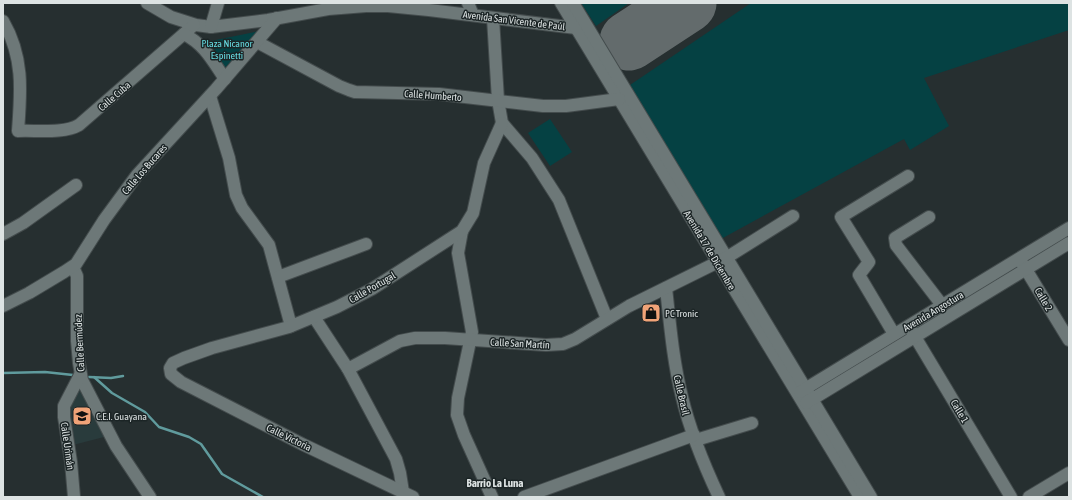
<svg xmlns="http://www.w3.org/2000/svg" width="1072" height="500" font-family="'Asap Condensed',sans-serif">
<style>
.built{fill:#293b3c}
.green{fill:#054143}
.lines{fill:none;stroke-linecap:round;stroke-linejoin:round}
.stream{stroke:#609b9d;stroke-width:2.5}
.runway{stroke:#636b6c;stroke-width:59}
.minor-casing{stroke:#444c4d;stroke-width:14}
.minor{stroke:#6d7878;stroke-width:12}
.labels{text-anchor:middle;stroke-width:3;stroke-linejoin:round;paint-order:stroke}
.street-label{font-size:10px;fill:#dde3e3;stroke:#1c2526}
.park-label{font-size:10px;fill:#66dce2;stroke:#1c2526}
.poi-label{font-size:10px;fill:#dde3e3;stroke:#1c2526;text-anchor:start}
.neighbourhood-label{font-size:11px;font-weight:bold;fill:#dde3e3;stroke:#1c2526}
</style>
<rect width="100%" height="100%" fill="#262f30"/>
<!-- built -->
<path class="built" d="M 79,391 L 84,393 L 89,401 L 104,437 L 73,445 L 68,411 L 76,392 Z"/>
<!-- green -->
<g class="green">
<path d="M 581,3 L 629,3 L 596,26 Z"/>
<path d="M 751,3 L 1069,3 L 1069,30 L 924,78 L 949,126 L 910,150 L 904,139 L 721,239 L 630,85 Z"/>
<path d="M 259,31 L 224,69 L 211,41 Z"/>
<path d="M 550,119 L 572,152 L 550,166 L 528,133 Z"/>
</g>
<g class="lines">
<!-- stream -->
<g class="stream">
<path d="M 3,373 L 45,372 L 73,375"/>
<path d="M 89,377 L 111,378 L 123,376"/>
<path d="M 94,377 L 112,393 L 145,412 L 159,427 L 189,437 L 201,444 L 222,474 L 263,497"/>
</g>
<!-- runway -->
<path class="runway" d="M 629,41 L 687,3"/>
<!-- minor casing -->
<g class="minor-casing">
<g id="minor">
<path d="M 147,3 L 171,17 L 196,25 L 211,27 L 268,20 L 328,9 L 366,6 L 388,6 L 429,10 L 576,28"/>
<path d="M 468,3 L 473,15"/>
<path d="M 561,3 L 860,497"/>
<path d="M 573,3 L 871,497"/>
<path d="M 493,18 L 498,100 L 502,123 L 532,158 L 559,200 L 607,319"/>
<path d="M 3,21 C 24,57 21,91 18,131 C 35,130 64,134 79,125 L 194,25"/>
<path d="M 211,27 L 218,3"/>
<path d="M 184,34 C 205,45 212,60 225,79"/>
<path d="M 257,42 L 339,86 L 349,90 L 355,92 L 439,94 L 543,106 L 566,106 L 619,99"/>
<path d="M 210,96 L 229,158 L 236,195 L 242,208 L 269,245 L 291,326"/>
<path d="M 929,217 L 895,238 L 896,245 L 942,305"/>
<path d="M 462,231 L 458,253 L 472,332 L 458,398 L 457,415 L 464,435 L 492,497"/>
<path d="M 3,234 L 23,223 L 76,185"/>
<path d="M 1022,263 L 1069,340"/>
<path d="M 73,267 L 77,276 L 77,341 L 79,363 L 82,380 L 116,446 L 150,497"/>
<path d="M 278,277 L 366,244"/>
<path d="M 666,288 C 670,324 673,361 682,397 C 690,431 704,465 719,497"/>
<path d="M 3,306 L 29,293 L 64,272 L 76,264 L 104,220 L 137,175 L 216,89 L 277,18"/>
<path d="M 314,317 L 348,369 L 396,459 L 400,473 L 403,492"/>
<path d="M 911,330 L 1011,497"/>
<path d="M 894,334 L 859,275 L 869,262 L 841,217 L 908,176"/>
<path d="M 348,369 L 400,341 L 415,338 L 445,338 L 546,345 L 563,344 L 575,339 L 629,306 L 726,258 L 793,216"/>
<path d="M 800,392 L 1069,228"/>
<path d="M 806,403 L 1069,243"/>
<path d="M 696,440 L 752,423"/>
<path d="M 74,497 L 71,462 L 64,417 L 64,406 L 80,375"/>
<path d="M 413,497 L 302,444 L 181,382 L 171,374 L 170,368 L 173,363 L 184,358 L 212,348 L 289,327 L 337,307 L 372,289 L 462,231 L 473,213 L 484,163 L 502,123"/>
<path d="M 524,497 L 694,435"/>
<path d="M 1029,497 L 1069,473"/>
</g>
</g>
<!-- minor -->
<use href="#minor" class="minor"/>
</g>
<!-- icons -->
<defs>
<g id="shop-square" transform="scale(1)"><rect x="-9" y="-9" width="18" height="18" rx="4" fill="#f0a378" stroke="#1c2526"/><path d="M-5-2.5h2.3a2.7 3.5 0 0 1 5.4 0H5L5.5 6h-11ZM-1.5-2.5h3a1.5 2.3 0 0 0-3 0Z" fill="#111"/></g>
<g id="school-square" transform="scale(1)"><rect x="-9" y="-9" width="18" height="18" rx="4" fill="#f0a378" stroke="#1c2526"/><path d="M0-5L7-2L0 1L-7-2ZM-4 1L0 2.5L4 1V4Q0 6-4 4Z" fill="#111"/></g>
</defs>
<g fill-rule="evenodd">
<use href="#shop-square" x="651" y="313"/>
<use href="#school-square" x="82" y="416"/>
</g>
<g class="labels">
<!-- street labels -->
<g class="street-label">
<text transform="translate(514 20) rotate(7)" y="4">Avenida San Vicente de Paúl</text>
<text transform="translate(433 95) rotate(4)" y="4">Calle Humberto</text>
<text transform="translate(114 96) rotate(-41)" y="4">Calle Cuba</text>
<text transform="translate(144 169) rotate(-49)" y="4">Calle Los Bucares</text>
<text transform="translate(710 250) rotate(59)" y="4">Avenida 17 de Diciembre</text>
<text transform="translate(372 287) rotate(-30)" y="4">Calle Portugal</text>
<text transform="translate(1044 299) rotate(59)" y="4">Calle 2</text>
<text transform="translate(933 311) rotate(-31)" y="4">Avenida Angostura</text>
<text transform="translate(79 343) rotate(-93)" y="4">Calle Bermúdez</text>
<text transform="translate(520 343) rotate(3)" y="4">Calle San Martín</text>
<text transform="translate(682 395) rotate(77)" y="4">Calle Brasil</text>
<text transform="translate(960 411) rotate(59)" y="4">Calle 1</text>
<text transform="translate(289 437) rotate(26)" y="4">Calle Victoria</text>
<text transform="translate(68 446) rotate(82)" y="4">Calle Urimán</text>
</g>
<!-- park labels -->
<g class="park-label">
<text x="227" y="47">Plaza Nicanor<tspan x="227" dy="12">Espinetti</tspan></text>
</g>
<!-- poi labels -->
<g class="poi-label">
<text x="665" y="317">PC Tronic</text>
<text x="96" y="420">C.E.I. Guayana</text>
</g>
<!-- neighbourhood labels -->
<g class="neighbourhood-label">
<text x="495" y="487">Barrio La Luna</text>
</g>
</g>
<!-- border -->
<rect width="1072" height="500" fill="none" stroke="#dde3e3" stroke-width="8"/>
</svg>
